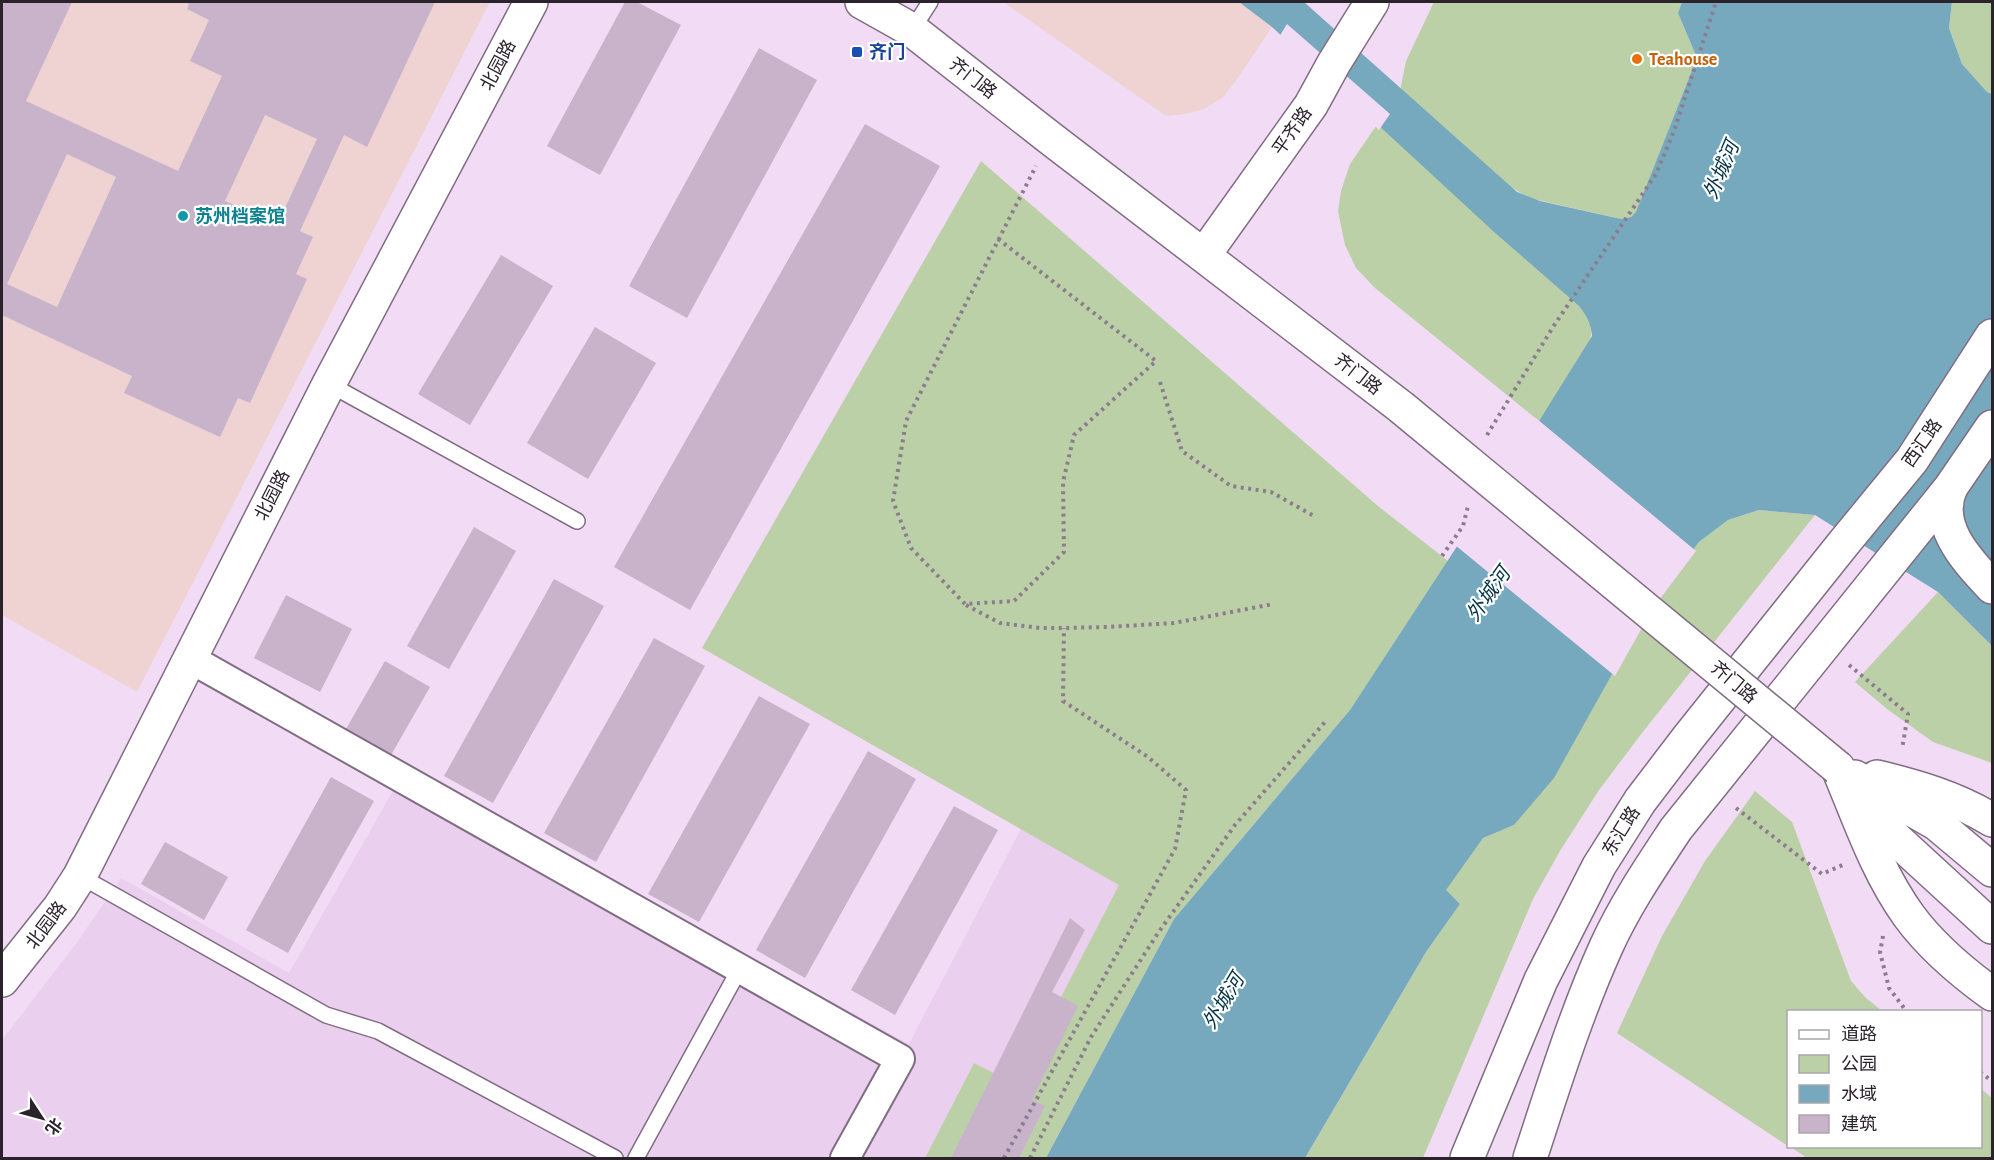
<svg xmlns="http://www.w3.org/2000/svg" width="1994" height="1160" font-family="'Alegreya Sans','Noto Sans SC',sans-serif">
<style>
.commercial{fill:#eed3d2}
.built{fill:#eacfee}
.green{fill:#bbd0a6}
.water{fill:#76a9be}
.pier{fill:#f2dcf5}
.building{fill:#c8b3cb;fill-rule:evenodd}
.lines{fill:none;stroke-linecap:round;stroke-linejoin:round}
.service-casing{stroke:#816d83;stroke-width:18}
.minor-casing{stroke:#816d83;stroke-width:32}
.tertiary-casing{stroke:#816d83;stroke-width:36}
.secondary-casing{stroke:#816d83;stroke-width:36}
.path{stroke:#8c7d8e;stroke-width:4;stroke-dasharray:3 4.5;stroke-linecap:butt}
.service{stroke:#fff;stroke-width:15}
.minor{stroke:#fff;stroke-width:28}
.tertiary{stroke:#fff;stroke-width:33}
.secondary{stroke:#fff;stroke-width:33}
.secondary-bridge-casing{stroke:#816d83;stroke-width:36;stroke-linecap:butt}
.secondary-bridge{stroke:#fff;stroke-width:33}
.transit-dot{fill:#1a4fb4;stroke:#fff;stroke-width:2}
.food-dot{fill:#e8710a;stroke:#fff;stroke-width:2}
.culture-dot{fill:#0f9aa8;stroke:#fff;stroke-width:2}
.labels{text-anchor:middle;stroke-width:4.5;stroke-linejoin:round;paint-order:stroke}
.transit-label{font-size:18px;font-weight:bold;fill:#164399;stroke:#fff;text-anchor:start}
.food-label{font-size:18px;font-weight:bold;fill:#c56008;stroke:#fff;text-anchor:start}
.street-label{font-size:18px;fill:#2b232c;stroke:#fff}
.culture-label{font-size:18px;font-weight:bold;fill:#0d838f;stroke:#fff;text-anchor:start}
.water-label{font-size:20px;font-style:italic;fill:#043444;stroke:#fff}
</style>
<rect width="100%" height="100%" fill="#f2dcf5"/>
<!-- commercial -->
<g class="commercial">
<path d="M 2,2 L 490,2 L 137,692 L 2,615 Z"/>
<path d="M 1003,2 L 1239,2 L 1272,27 L 1235,82 L 1222,98 L 1204,109 L 1185,114 L 1166,116 Z"/>
</g>
<!-- built -->
<path class="built" d="M 406,768 L 909,1044 L 1021,829 L 1120,885 L 1016,1084 L 974,1063 L 925,1158 L 2,1158 L 2,1040 L 78,941 L 121,878 L 289,973 Z"/>
<!-- green -->
<g class="green">
<path d="M 1434,2 L 1682,2 L 1678,13 L 1697,58 L 1636,213 L 1631,217 L 1621,219 L 1529,198 L 1509,186 L 1579,306 C 1589,318 1595,330 1588,345 L 1539,421 L 1375,288 L 1356,268 L 1345,245 L 1338,211 L 1341,191 L 1350,164 L 1400,91 L 1406,61 Z"/>
<path d="M 1952,2 L 1992,2 L 1992,94 L 1987,92 L 1962,64 L 1949,28 Z"/>
<path d="M 981,161 L 1378,506 L 1448,561 L 1350,710 L 1174,919 L 1046,1158 L 925,1158 L 974,1063 L 1016,1084 L 1119,885 L 702,648 Z"/>
<path d="M 1759,510 L 1815,515 L 1642,733 L 1599,790 L 1560,851 L 1533,899 L 1423,1158 L 1305,1158 L 1426,952 L 1460,904 L 1445,890 L 1483,838 L 1514,825 L 1650,606 L 1699,542 L 1728,520 Z"/>
<path d="M 1938,592 L 1992,646 L 1992,763 L 1933,742 L 1887,709 L 1855,682 Z"/>
<path d="M 1755,791 L 1792,822 L 1851,981 L 1866,998 L 1882,1011 L 1788,1012 L 1788,1146 L 1617,1033 L 1662,936 L 1705,861 Z"/>
<path d="M 1981,1089 L 1992,1098 L 1992,1158 L 1807,1158 L 1789,1146 L 1980,1146 Z"/>
</g>
<!-- water -->
<path class="water" d="M 1239,2 L 1304,2 L 1517,192 L 1540,201 L 1621,219 L 1631,217 L 1636,212 L 1697,58 L 1678,13 L 1682,2 L 1952,2 L 1949,28 L 1962,64 L 1987,92 L 1992,94 L 1992,646 L 1938,592 L 1815,515 L 1759,510 L 1728,520 L 1699,542 L 1650,606 L 1554,778 L 1514,825 L 1483,838 L 1446,890 L 1460,904 L 1426,952 L 1305,1158 L 1046,1158 L 1174,919 L 1350,710 L 1539,421 L 1592,336 C 1591,324 1587,316 1579,306 L 1493,231 L 1272,27 Z"/>
<!-- pier -->
<g class="pier">
<path d="M 1287,24 L 1390,114 L 1379,130 L 1279,37 Z"/>
<path d="M 1537,419 L 1696,551 L 1653,608 L 1615,676 L 1455,545 Z"/>
</g>
<!-- building -->
<g class="building">
<path d="M 2,2 L 72,2 L 26,101 L 178,171 L 222,76 L 190,61 L 209,20 L 187,9 L 189,4 L 184,2 L 435,2 L 367,147 L 344,135 L 300,231 L 313,237 L 296,274 L 307,279 L 250,403 L 238,398 L 220,437 L 124,393 L 132,376 L 2,315 ZM 265,115 L 317,139 L 279,221 L 248,207 L 246,210 L 225,201 ZM 67,154 L 116,177 L 57,307 L 7,284 Z"/>
<path d="M 625,2 L 637,2 L 681,25 L 600,175 L 547,146 Z"/>
<path d="M 759,48 L 817,80 L 687,318 L 629,286 Z"/>
<path d="M 865,124 L 940,166 L 690,610 L 614,567 Z"/>
<path d="M 501,255 L 553,286 L 470,425 L 418,394 Z"/>
<path d="M 595,327 L 656,363 L 588,479 L 527,443 Z"/>
<path d="M 474,527 L 516,551 L 449,669 L 407,646 Z"/>
<path d="M 554,579 L 604,606 L 493,803 L 444,776 Z"/>
<path d="M 286,595 L 352,629 L 320,692 L 254,658 Z"/>
<path d="M 654,638 L 705,666 L 596,862 L 544,833 Z"/>
<path d="M 385,661 L 430,687 L 387,762 L 342,736 Z"/>
<path d="M 759,696 L 810,724 L 699,922 L 648,894 Z"/>
<path d="M 868,751 L 916,779 L 805,978 L 756,950 Z"/>
<path d="M 331,777 L 374,801 L 288,953 L 246,930 Z"/>
<path d="M 954,806 L 998,830 L 895,1015 L 851,990 Z"/>
<path d="M 165,842 L 228,877 L 204,920 L 141,884 Z"/>
<path d="M 1070,918 L 1085,930 L 1052,992 L 1078,1006 L 1032,1100 L 1045,1106 L 1019,1158 L 1006,1155 L 1005,1158 L 951,1158 Z"/>
</g>
<g class="lines">
<!-- service casing -->
<g class="service-casing">
<g id="service">
<path d="M 912,30 L 930,2"/>
<path d="M 329,384 L 577,521"/>
<path d="M 80,876 L 326,1015 L 378,1031 L 615,1158"/>
<path d="M 636,1158 L 739,970"/>
</g>
</g>
<!-- minor casing -->
<g class="minor-casing">
<path id="minor" d="M 189,658 L 900,1059 L 845,1158"/>
</g>
<!-- tertiary casing -->
<g class="tertiary-casing">
<path id="tertiary" d="M 2,980 L 60,907 L 80,876 L 329,384 L 531,2"/>
</g>
<!-- secondary casing -->
<g class="secondary-casing">
<g id="secondary">
<path d="M 862,2 L 912,30 L 1050,138 L 1401,407"/>
<path d="M 1204,255 L 1311,105 L 1334,63 L 1372,2"/>
<path d="M 1951,487 C 1933,526 1968,561 1992,587"/>
<path d="M 1838,768 C 1859,818 1877,872 1909,916 C 1931,946 1963,973 1992,994"/>
<path d="M 1855,777 L 1937,824 L 1992,870"/>
<path d="M 1877,777 C 1918,787 1956,798 1992,820"/>
<path d="M 1862,797 L 1896,839 L 1992,927"/>
<path d="M 1467,1158 L 1541,980 L 1599,866 L 1640,801 L 1688,738 L 1843,544 L 1912,460 L 1992,336"/>
<path d="M 1530,1158 C 1553,1088 1575,1016 1606,947 C 1625,905 1651,867 1676,829 L 1951,487 L 1992,427"/>
</g>
</g>
<!-- path -->
<g class="path">
<path d="M 998,239 L 1156,361 L 1074,435 L 1063,482 L 1064,552 L 1014,601 L 965,604 L 911,548 L 893,501 L 906,421 L 1036,166"/>
<path d="M 1160,382 L 1182,451 L 1231,486 L 1271,492 L 1314,516"/>
<path d="M 1487,435 L 1553,327 L 1656,174 L 1674,131 L 1716,2"/>
<path d="M 1442,556 L 1463,526 L 1468,506"/>
<path d="M 966,605 L 1000,623 L 1040,628 L 1064,628 L 1107,627 L 1174,623 L 1273,604"/>
<path d="M 1849,665 L 1908,714 L 1902,749"/>
<path d="M 1736,808 L 1822,874 L 1845,864"/>
<path d="M 1883,936 L 1880,952 L 1889,988 L 1907,1012"/>
<path d="M 1980,1072 L 1992,1081"/>
<path d="M 1004,1158 L 1175,849 L 1186,790 L 1148,757 L 1063,701 L 1064,628"/>
<path d="M 1030,1158 L 1091,1037 L 1158,933 L 1235,825 L 1325,722"/>
</g>
<!-- service -->
<use href="#service" class="service"/>
<!-- minor -->
<use href="#minor" class="minor"/>
<!-- tertiary -->
<use href="#tertiary" class="tertiary"/>
<!-- secondary -->
<use href="#secondary" class="secondary"/>
<!-- secondary-bridge casing -->
<g class="secondary-bridge-casing">
<path id="secondary-bridge" d="M 1401,407 L 1838,768"/>
</g>
<!-- secondary-bridge -->
<use href="#secondary-bridge" class="secondary-bridge"/>
</g>
<!-- markers -->
<rect class="transit-dot" x="851" y="46" width="12" height="12" rx="3"/>
<circle class="food-dot" cx="1637" cy="59" r="6"/>
<circle class="culture-dot" cx="183" cy="216" r="6"/>
<g class="labels">
<!-- transit labels -->
<g class="transit-label">
<text x="869" y="58">齐门</text>
</g>
<!-- food labels -->
<g class="food-label">
<text x="1649" y="65">Teahouse</text>
</g>
<!-- street labels -->
<g class="street-label">
<text transform="translate(498 65) rotate(-62)" y="6">北园路</text>
<text transform="translate(973 78) rotate(38)" y="6">齐门路</text>
<text transform="translate(1292 131) rotate(-55)" y="6">平齐路</text>
<text transform="translate(1358 374) rotate(38)" y="6">齐门路</text>
<text transform="translate(1922 443) rotate(-55)" y="6">西汇路</text>
<text transform="translate(272 495) rotate(-63)" y="6">北园路</text>
<text transform="translate(1734 682) rotate(40)" y="6">齐门路</text>
<text transform="translate(1621 831) rotate(-58)" y="6">东汇路</text>
<text transform="translate(46 925) rotate(-53)" y="6">北园路</text>
</g>
<!-- culture labels -->
<g class="culture-label">
<text x="195" y="222">苏州档案馆</text>
</g>
<!-- water labels -->
<g class="water-label">
<text transform="translate(1721 170) rotate(-67)" y="7">外城河</text>
<text transform="translate(1488 594) rotate(-55)" y="7">外城河</text>
<text transform="translate(1223 1001) rotate(-59)" y="7">外城河</text>
</g>
</g>
<!-- border -->
<rect width="1994" height="1160" fill="none" stroke="#2b232c" stroke-width="6"/>
<!-- legend -->
<rect x="1787" y="1010" width="195" height="138" fill="#ffffff" stroke="#aaa7ab" stroke-width="1.5"/>
<rect x="1799" y="1030" width="30" height="9" fill="#ffffff" stroke="#aaa7ab" stroke-width="1.5"/>
<text x="1841" y="1040" font-size="18" fill="#2b232c">道路</text>
<rect x="1799" y="1055" width="30" height="18" fill="#bbd0a6" stroke="#aaa7ab" stroke-width="1.5"/>
<text x="1841" y="1070" font-size="18" fill="#2b232c">公园</text>
<rect x="1799" y="1085" width="30" height="18" fill="#76a9be" stroke="#aaa7ab" stroke-width="1.5"/>
<text x="1841" y="1100" font-size="18" fill="#2b232c">水域</text>
<rect x="1799" y="1115" width="30" height="18" fill="#c8b3cb" stroke="#aaa7ab" stroke-width="1.5"/>
<text x="1841" y="1130" font-size="18" fill="#2b232c">建筑</text>
<!-- north arrow -->
<g transform="translate(42 1118) rotate(126)" stroke="#ffffff" stroke-width="4.5" paint-order="stroke">
<path d="M0-4.5L10 22L0 15L-10 22Z" fill="#2b232c"/>
<text y="-9" font-size="16" font-weight="bold" text-anchor="middle" fill="#2b232c">北</text>
</g>
</svg>
